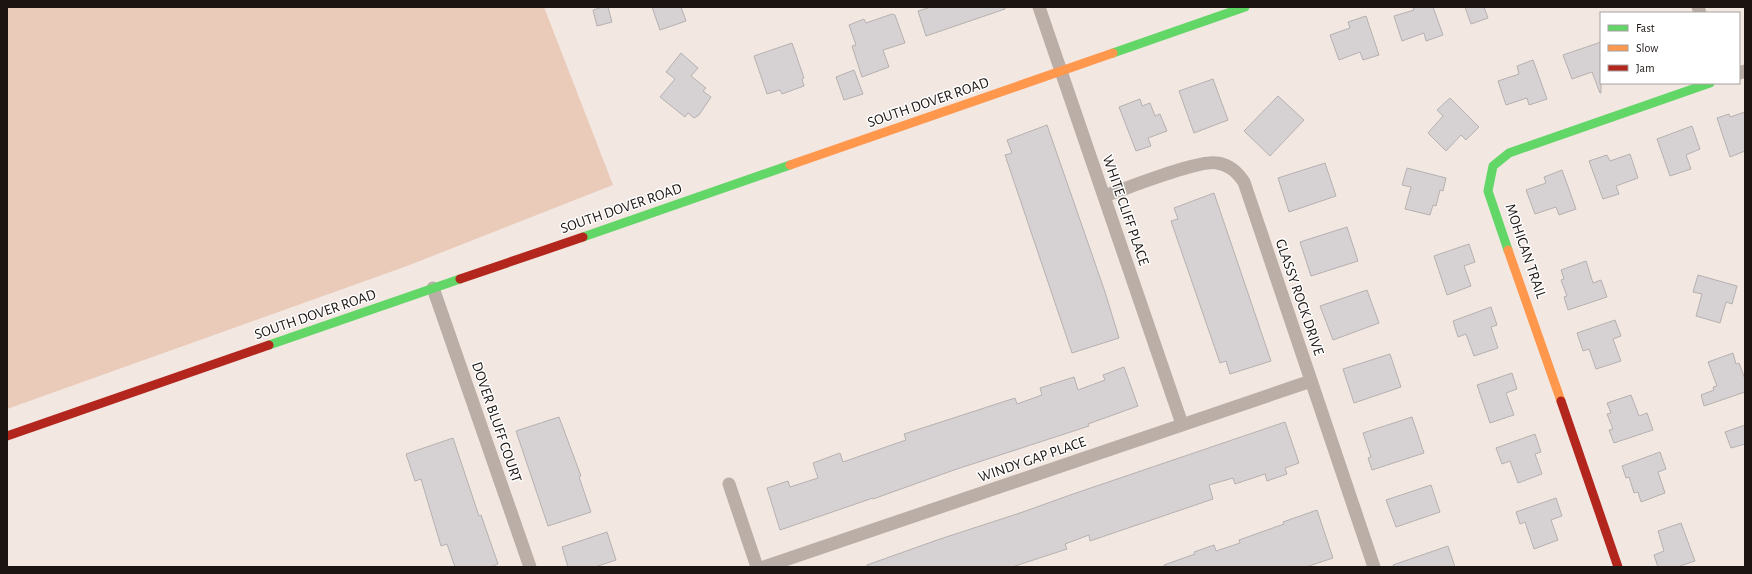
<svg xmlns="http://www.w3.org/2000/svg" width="1752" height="574" font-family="'Alegreya Sans',sans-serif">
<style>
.green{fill:#eacbba}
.building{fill:#d6d1d2;stroke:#b6b1b1}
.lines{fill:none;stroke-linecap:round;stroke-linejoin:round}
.street{stroke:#baaea7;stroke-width:13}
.fast{stroke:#63d668;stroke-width:9}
.slow{stroke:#ff974d;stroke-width:9}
.jam{stroke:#b3261e;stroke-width:9}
.labels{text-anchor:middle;stroke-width:3;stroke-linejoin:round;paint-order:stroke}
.street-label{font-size:15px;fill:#1b1411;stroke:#fff}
</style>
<rect width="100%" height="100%" fill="#f2e7e1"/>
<!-- green -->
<path class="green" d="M 7,7 L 544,7 L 613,185 L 407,266 L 7,409 Z"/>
<!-- building -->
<g class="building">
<path d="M 603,7 L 608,7 L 612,22 L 597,26 L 593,10 Z"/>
<path d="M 652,7 L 681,7 L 686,21 L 660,30 Z"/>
<path d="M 931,7 L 1005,7 L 1005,9 L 926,36 L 918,11 Z"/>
<path d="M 1413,7 L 1433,7 L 1443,35 L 1426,41 L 1424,33 L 1402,41 L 1394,16 L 1414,10 Z"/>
<path d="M 1465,7 L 1484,7 L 1488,18 L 1471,24 Z"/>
<path d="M 892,14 L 895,15 L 905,43 L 883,50 L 889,67 L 862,77 L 852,46 L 856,45 L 849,25 L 864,19 L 866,23 Z"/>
<path d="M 1366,16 L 1379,55 L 1363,60 L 1360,52 L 1339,60 L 1330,35 L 1350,28 L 1348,22 Z"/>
<path d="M 1601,42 L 1601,93 L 1600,93 L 1592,72 L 1572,79 L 1563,55 Z"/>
<path d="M 792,43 L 804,78 L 802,79 L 804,86 L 782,94 L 780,90 L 767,94 L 754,56 Z"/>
<path d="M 681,53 L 698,68 L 691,76 L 706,88 L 703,91 L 711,97 L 699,115 L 694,118 L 688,113 L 685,117 L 660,97 L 675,79 L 666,72 Z"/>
<path d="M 1533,60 L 1547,99 L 1529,105 L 1527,98 L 1506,105 L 1498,81 L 1519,74 L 1517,66 Z"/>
<path d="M 854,70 L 863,94 L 844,100 L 836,77 Z"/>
<path d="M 1213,79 L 1228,120 L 1194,133 L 1179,91 Z"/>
<path d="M 1278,96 L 1304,120 L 1270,156 L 1244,131 Z"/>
<path d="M 1450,98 L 1479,127 L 1466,140 L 1461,135 L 1446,151 L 1428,133 L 1443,116 L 1437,110 Z"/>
<path d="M 1140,99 L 1142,106 L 1150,103 L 1155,116 L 1160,114 L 1167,131 L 1148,138 L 1151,146 L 1136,151 L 1119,107 Z"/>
<path d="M 1745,112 L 1745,151 L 1730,157 L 1717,118 L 1729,114 L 1730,117 Z"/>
<path d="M 1047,125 L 1105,292 L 1119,338 L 1072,353 L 1005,155 L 1012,153 L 1007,140 Z"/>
<path d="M 1692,126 L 1700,149 L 1686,155 L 1691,169 L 1670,176 L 1657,139 Z"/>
<path d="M 1630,154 L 1638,178 L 1616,186 L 1619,194 L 1603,199 L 1589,161 L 1607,155 L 1610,161 Z"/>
<path d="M 1325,163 L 1336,196 L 1289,212 L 1278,178 Z"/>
<path d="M 1407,168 L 1446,178 L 1443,191 L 1440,190 L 1436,206 L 1433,205 L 1430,215 L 1405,209 L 1411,187 L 1402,185 Z"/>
<path d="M 1562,170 L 1576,209 L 1559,215 L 1556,207 L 1535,214 L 1526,190 L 1546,183 L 1544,177 Z"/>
<path d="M 1214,193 L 1271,361 L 1230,374 L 1226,361 L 1220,363 L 1171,221 L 1178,219 L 1174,208 Z"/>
<path d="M 1347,227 L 1358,261 L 1311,276 L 1300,242 Z"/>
<path d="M 1469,244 L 1475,262 L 1464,266 L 1471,286 L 1447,295 L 1434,256 Z"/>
<path d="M 1586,261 L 1593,283 L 1601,280 L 1607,297 L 1568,310 L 1564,297 L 1567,296 L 1561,280 L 1564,279 L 1561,270 Z"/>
<path d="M 1698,275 L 1737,286 L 1732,304 L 1726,302 L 1720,323 L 1696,316 L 1702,294 L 1693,292 Z"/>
<path d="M 1367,290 L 1379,323 L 1333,340 L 1320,306 Z"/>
<path d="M 1491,307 L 1497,325 L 1491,327 L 1498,348 L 1474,356 L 1466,334 L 1458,337 L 1453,321 Z"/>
<path d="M 1615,320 L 1621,336 L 1613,339 L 1621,361 L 1596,369 L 1589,349 L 1583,351 L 1577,333 Z"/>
<path d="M 1733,353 L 1736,364 L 1739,363 L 1745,379 L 1745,392 L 1704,406 L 1701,395 L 1714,390 L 1713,387 L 1717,386 L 1708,362 Z"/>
<path d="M 1390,354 L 1401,387 L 1354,403 L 1343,369 Z"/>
<path d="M 1124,367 L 1138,406 L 1088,424 L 1089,426 L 954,470 L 873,499 L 873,498 L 780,530 L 767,488 L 788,481 L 790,487 L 818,478 L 813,463 L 840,453 L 843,462 L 906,440 L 904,434 L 1015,398 L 1017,404 L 1042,395 L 1040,388 L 1074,377 L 1078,390 L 1105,380 L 1103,375 Z"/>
<path d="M 1512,373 L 1517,389 L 1506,393 L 1514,415 L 1490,423 L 1477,385 Z"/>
<path d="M 1631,395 L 1639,416 L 1647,413 L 1653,430 L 1614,443 L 1609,430 L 1613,429 L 1607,414 L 1611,413 L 1607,403 Z"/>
<path d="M 559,417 L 581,476 L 579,477 L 591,512 L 548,526 L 516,431 Z"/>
<path d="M 1412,417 L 1424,453 L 1372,470 L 1368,458 L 1371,457 L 1363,433 Z"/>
<path d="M 1285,422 L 1299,463 L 1285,468 L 1287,474 L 1267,481 L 1265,474 L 1235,484 L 1233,478 L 1209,485 L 1213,499 L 1090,541 L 1089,535 L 1065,544 L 1067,549 L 1012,567 L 867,567 L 867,565 L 940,539 L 1020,513 L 1073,494 Z"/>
<path d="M 1745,425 L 1745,444 L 1731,448 L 1725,432 Z"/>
<path d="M 1535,434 L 1541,452 L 1535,454 L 1542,474 L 1518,483 L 1510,461 L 1502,464 L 1496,448 Z"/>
<path d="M 453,438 L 479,516 L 481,515 L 498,564 L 490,567 L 455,567 L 447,544 L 441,546 L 421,479 L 415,481 L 406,454 Z"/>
<path d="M 1660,452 L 1666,469 L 1658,472 L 1665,493 L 1641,502 L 1638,492 L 1634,493 L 1629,477 L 1626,478 L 1622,466 Z"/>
<path d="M 1431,485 L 1440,512 L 1396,527 L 1386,500 Z"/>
<path d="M 1556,498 L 1562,516 L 1551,520 L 1558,540 L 1534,549 L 1525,522 L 1520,524 L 1516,512 Z"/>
<path d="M 1317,510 L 1333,558 L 1306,567 L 1164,567 L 1164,565 L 1195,554 L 1194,552 L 1214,545 L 1216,551 L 1240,543 L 1239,540 L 1284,524 L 1283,522 Z"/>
<path d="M 1681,523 L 1695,561 L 1677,567 L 1658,567 L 1654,555 L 1664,551 L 1658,531 Z"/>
<path d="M 607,532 L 616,560 L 595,567 L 568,567 L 562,547 Z"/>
<path d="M 1448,546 L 1455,567 L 1394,567 L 1393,565 Z"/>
</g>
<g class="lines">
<!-- street -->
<g class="street">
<path d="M 1039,7 L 1182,424"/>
<path d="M 1698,7 L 1700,13"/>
<path d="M 1739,73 L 1745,71"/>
<path d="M 1104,196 C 1126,189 1199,159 1217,163 C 1230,165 1237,172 1244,182 L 1374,567"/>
<path d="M 433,288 L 530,567"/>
<path d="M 729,484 L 757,567"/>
<path d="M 764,567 L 1311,381"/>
</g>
<!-- fast -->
<g class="fast">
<path d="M 1113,53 L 1245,7"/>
<path d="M 583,237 L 790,165"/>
<path d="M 1508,250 L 1488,191 L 1493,166 L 1509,153 L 1710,83"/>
<path d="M 269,345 L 460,279"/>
</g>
<!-- slow -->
<g class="slow">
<path d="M 790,165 L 1113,53"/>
<path d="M 1508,250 L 1561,401"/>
</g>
<!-- jam -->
<g class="jam">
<path d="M 460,279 L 583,237"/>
<path d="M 1561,401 L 1618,567"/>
<path d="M 7,436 L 269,345"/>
</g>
</g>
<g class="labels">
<!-- street labels -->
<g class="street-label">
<text transform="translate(928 102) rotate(-19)" y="5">SOUTH DOVER ROAD</text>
<text transform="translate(621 208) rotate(-19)" y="5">SOUTH DOVER ROAD</text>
<text transform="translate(1126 210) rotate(71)" y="5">WHITE CLIFF PLACE</text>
<text transform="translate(1526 251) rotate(71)" y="5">MOHICAN TRAIL</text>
<text transform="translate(1300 297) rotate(71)" y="5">GLASSY ROCK DRIVE</text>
<text transform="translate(315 314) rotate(-19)" y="5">SOUTH DOVER ROAD</text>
<text transform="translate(497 422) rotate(71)" y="5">DOVER BLUFF COURT</text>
<text transform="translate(1032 459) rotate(-19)" y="5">WINDY GAP PLACE</text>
</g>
</g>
<!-- border -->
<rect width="1752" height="574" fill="none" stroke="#1b1411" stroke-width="16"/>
<!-- legend -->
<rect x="1600" y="12" width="140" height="72" fill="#ffffff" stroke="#a4a1a0"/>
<rect x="1608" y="25" width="20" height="6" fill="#63d668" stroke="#a4a1a0"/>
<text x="1636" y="32" font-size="12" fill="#1b1411">Fast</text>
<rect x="1608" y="45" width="20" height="6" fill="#ff974d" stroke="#a4a1a0"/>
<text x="1636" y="52" font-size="12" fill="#1b1411">Slow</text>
<rect x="1608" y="65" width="20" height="6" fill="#b3261e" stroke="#a4a1a0"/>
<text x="1636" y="72" font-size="12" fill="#1b1411">Jam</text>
</svg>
